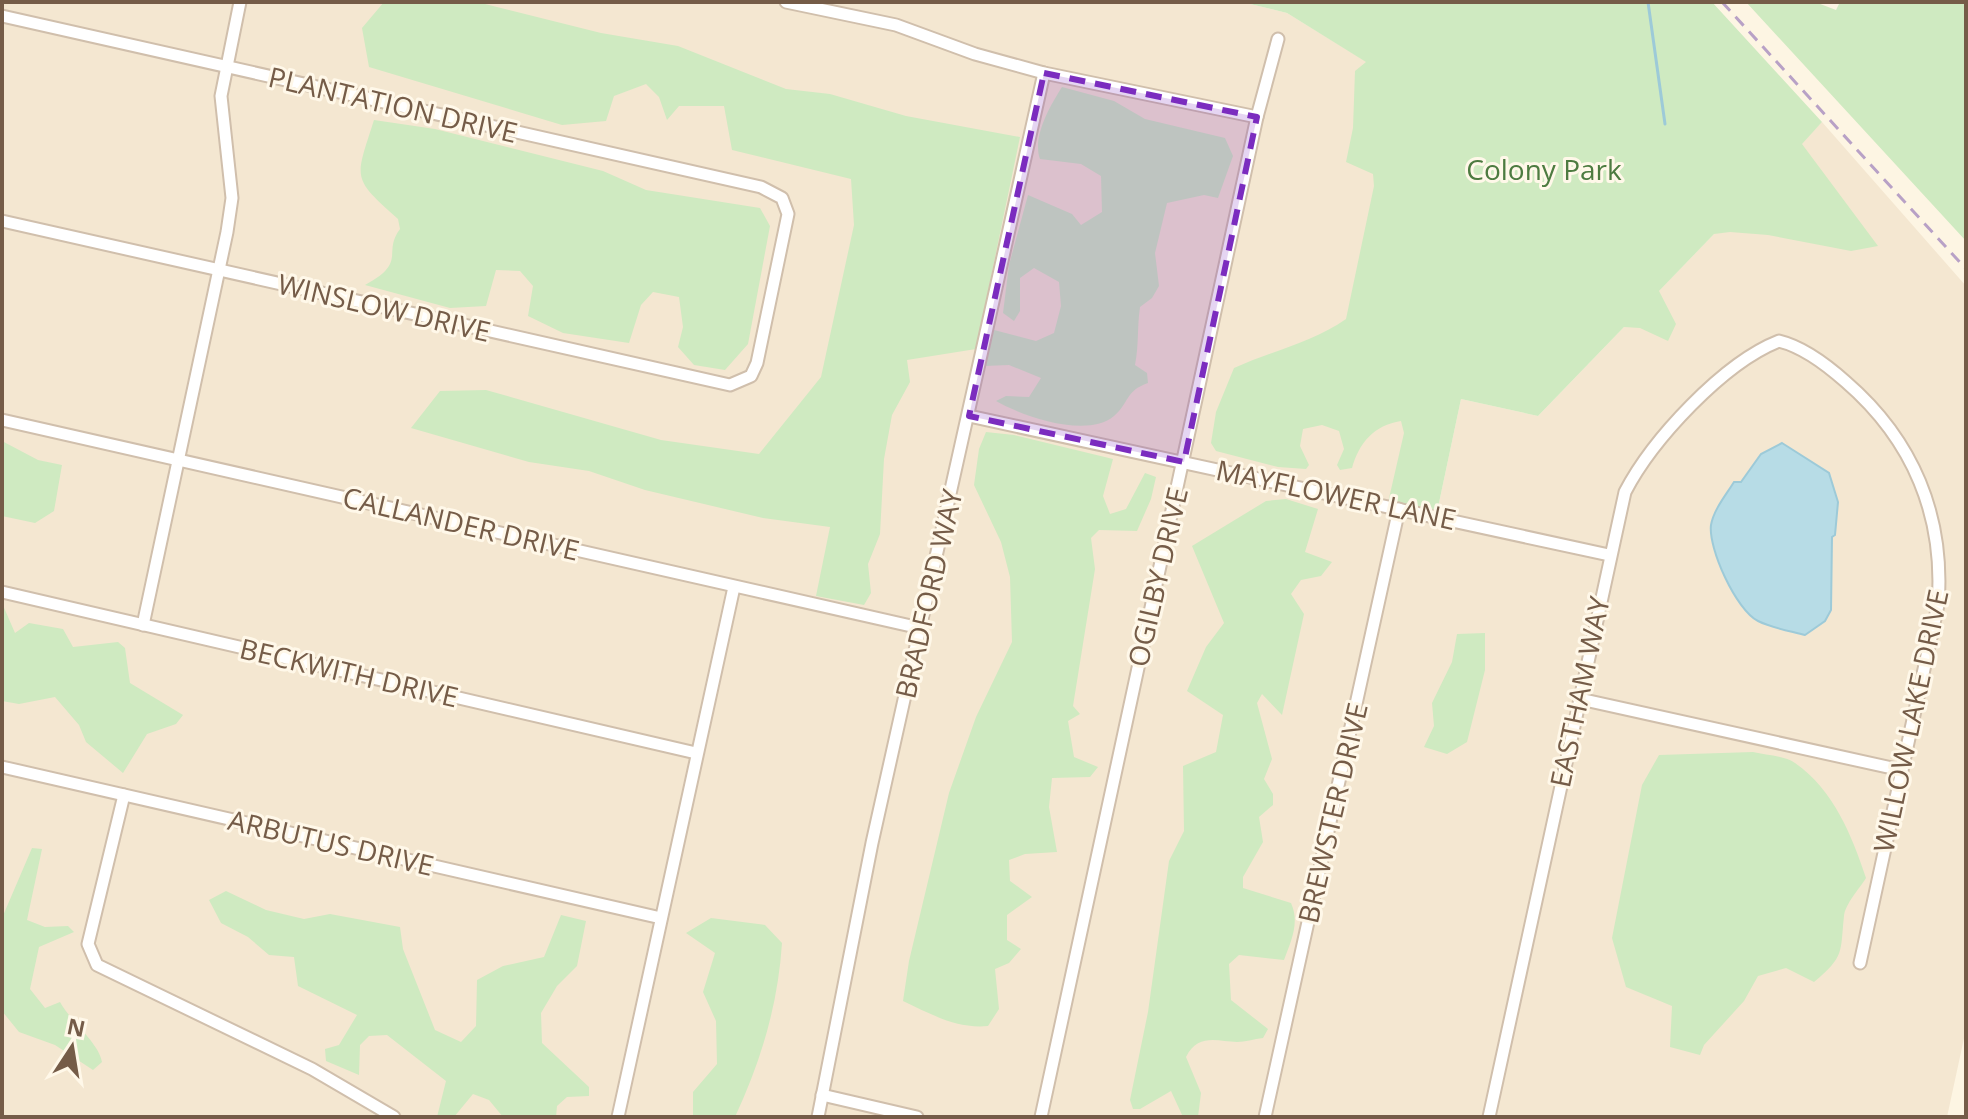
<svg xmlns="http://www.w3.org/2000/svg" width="1968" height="1119" font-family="'Open Sans',sans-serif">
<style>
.residential{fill:#f4e7d1}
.green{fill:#cfeac1}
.water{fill:#b7dce6;stroke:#9dcad8;stroke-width:2}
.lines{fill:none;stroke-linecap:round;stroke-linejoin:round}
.stream{stroke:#9dcad8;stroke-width:3}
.minor-casing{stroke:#d0bfac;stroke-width:15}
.minor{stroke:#fff;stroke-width:11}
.rail{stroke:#b8a1c6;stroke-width:3;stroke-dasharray:12 8;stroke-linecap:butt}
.marked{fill:#7b2cbf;fill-opacity:0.2;stroke:#7b2cbf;stroke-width:6;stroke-dasharray:16 10;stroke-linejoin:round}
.labels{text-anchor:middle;stroke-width:6;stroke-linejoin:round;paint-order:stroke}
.street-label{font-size:28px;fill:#755c48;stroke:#fff8e9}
.park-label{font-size:28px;fill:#4d7b40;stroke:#fff8e9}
</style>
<rect width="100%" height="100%" fill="#fdf5e3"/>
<!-- residential -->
<path class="residential" d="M 2,2 L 1242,2 L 1287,13 L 1367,62 L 1378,169 L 1436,517 L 1461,399 L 1538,416 L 1822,122 L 1966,286 L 1966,1029 L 1947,1117 L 2,1117 Z"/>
<!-- green -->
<g class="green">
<path d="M 384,2 L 477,2 L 601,33 L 678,46 L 786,89 L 830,94 L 906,116 L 1020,137 L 976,349 L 907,360 L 910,382 L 892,415 L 884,459 L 880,534 L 868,564 L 871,593 L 864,605 L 816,596 L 830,527 L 763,518 L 645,490 L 589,471 L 529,462 L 411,428 L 440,391 L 486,390 L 661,440 L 759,454 L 821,377 L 854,225 L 851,179 L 732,150 L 724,106 L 679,106 L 667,120 L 659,97 L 646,84 L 614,96 L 606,121 L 562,125 L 369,67 L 362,28 Z"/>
<path d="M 1242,2 L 1712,2 L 1822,122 L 1802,144 L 1878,246 L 1851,251 L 1768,235 L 1730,232 L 1714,234 L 1659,291 L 1676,324 L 1668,341 L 1640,328 L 1624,327 L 1538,416 L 1461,399 L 1436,517 L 1387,507 L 1404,433 L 1401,421 C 1374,425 1359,443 1352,468 L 1340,470 L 1337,465 L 1344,449 L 1339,431 L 1322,425 L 1303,429 L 1300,446 L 1309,465 L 1306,469 L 1278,467 L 1216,451 L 1211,443 L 1216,412 L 1234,368 C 1272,351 1313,342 1346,319 L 1374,186 L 1373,174 L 1346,162 L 1353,128 L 1355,71 L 1366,62 L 1287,13 Z"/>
<path d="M 1746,2 L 1815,2 L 1836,10 L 1840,2 L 1966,2 L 1966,241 Z"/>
<path d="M 1062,87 L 1114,101 L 1145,119 L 1225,138 L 1233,156 L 1218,198 L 1204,195 L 1167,203 L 1155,253 L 1159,286 L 1152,298 L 1140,307 C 1137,328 1139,345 1135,365 L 1147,373 L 1148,383 C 1125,391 1130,402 1114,416 C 1087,439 1022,416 996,401 L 1006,396 L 1029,397 L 1041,378 L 1009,365 L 984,366 L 994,330 L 1036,341 L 1054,333 L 1061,306 L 1059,282 L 1034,268 L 1020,278 L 1020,311 L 1014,321 L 1003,313 L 1009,265 L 1028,195 L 1072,214 L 1081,225 L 1102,212 L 1101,176 L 1081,164 L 1040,159 C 1032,137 1050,106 1062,87 Z"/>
<path d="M 374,120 L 435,129 L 603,171 L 646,190 L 760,208 L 770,226 L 748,344 L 725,370 L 694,365 L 678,347 L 683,327 L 679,297 L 653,292 L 641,305 L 629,343 L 563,333 L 528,316 L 533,286 L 520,271 L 496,270 L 486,306 L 450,308 L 365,285 C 408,262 382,253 400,229 L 398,219 C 351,177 355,180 374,120 Z"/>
<path d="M 986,432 L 1014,435 L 1113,459 L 1103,496 L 1110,514 L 1126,509 L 1145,473 L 1156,477 L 1151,499 L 1137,531 L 1099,530 L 1091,538 L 1095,569 L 1073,706 L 1080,714 L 1068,721 L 1074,757 L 1098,767 L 1090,777 L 1052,778 L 1049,807 L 1057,852 L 1025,854 L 1009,860 L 1010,881 L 1032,897 L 1007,915 L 1007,940 L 1021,949 L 1009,963 L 995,969 L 999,1009 L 988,1026 C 956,1029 931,1014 903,1001 L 909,961 L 949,793 L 976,717 L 1012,642 L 1010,577 L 1001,542 L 974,485 L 979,449 Z"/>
<path d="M 2,441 L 38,460 L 62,465 L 54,511 L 35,523 L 2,516 Z"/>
<path d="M 1286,499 L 1318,509 L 1305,552 L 1332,562 L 1321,576 L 1301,580 L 1291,594 L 1304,614 L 1282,715 L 1262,694 L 1257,703 L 1272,759 L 1264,779 L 1273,794 L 1273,805 L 1259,817 L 1263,842 L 1243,877 L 1243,888 L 1291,903 C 1300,923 1291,941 1284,960 L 1239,955 L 1229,964 L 1231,1000 L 1268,1029 L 1263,1038 C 1254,1039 1245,1042 1237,1042 C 1217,1041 1198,1033 1186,1057 L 1201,1093 L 1198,1117 L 1183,1117 L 1171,1091 L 1140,1109 L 1133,1109 L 1130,1100 L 1148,1012 L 1169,861 L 1184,831 L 1183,766 L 1216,752 L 1223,715 L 1187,691 L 1206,647 L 1224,623 L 1192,546 L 1266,501 Z"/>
<path d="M 2,603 L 15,633 L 29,623 L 63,629 L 73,647 L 118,642 L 125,648 L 130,683 L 183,715 L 176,724 L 147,734 L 123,773 L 86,742 L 79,725 L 55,697 L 19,704 L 2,701 Z"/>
<path d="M 1485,633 L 1485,670 L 1467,742 L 1447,754 L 1424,747 L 1434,726 L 1432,703 L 1452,662 L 1457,634 Z"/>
<path d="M 1753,752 C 1766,755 1785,756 1795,763 C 1834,790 1852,836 1866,878 C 1860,888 1845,904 1844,916 C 1840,953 1845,956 1814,982 L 1786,968 L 1758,976 L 1744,1001 L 1704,1045 L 1700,1055 L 1670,1047 L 1672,1006 L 1626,987 L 1612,938 L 1642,785 L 1659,755 Z"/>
<path d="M 32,848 L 42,849 L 27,920 L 45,927 L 68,926 L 74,932 L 39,947 L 30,989 L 45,1008 L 60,1002 C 71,1022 99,1043 102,1062 L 93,1070 L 55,1045 L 19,1032 L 2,1011 L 2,918 Z"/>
<path d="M 226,891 L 266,910 L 304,919 L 330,914 L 400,927 L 403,949 L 435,1030 L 461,1042 L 476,1026 L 477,980 L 503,966 L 544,957 L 561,915 L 586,921 L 577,966 L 557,986 L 541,1013 L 542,1043 L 589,1087 L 589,1096 L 567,1097 L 557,1106 L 556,1117 L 503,1117 L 489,1100 L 473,1094 L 454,1117 L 437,1117 L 446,1081 L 387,1035 L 369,1036 L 360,1045 L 359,1075 L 326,1061 L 325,1049 L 339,1045 L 357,1015 L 298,986 L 294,957 L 269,955 L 248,937 L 221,923 L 209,900 Z"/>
<path d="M 711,918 L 765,925 L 782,943 C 778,1005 761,1061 735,1117 L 693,1117 L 693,1092 L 717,1064 L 716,1021 L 703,992 L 715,953 L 686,933 Z"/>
</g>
<!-- water -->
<path class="water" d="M 1782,443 L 1829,473 L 1838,502 L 1835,535 L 1832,537 L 1831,610 L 1825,621 L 1805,635 C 1790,631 1772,628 1758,621 C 1736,610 1708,548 1711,525 C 1714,509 1726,495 1734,482 L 1741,482 L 1761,454 Z"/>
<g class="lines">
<!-- stream -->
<path class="stream" d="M 1648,2 L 1665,124"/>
<!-- minor casing -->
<g class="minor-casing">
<g id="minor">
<path d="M 786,2 L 896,25 L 975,54 L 1044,73 L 1257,117"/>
<path d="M 2,16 L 761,187 L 782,198 L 788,214 L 757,363 L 751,376 L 730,385 L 2,221"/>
<path d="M 969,416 L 1609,555"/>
<path d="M 2,420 L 920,628"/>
<path d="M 2,592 L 696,753"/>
<path d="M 143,625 L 227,232 L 232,198 L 221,96 L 240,2"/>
<path d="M 1580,699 L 1901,770"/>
<path d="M 2,767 L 661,918"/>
<path d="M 124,795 L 88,944 L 97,965 L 312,1069 L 394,1117"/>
<path d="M 822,1095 L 917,1117"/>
<path d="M 618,1117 L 734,587"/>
<path d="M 818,1117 L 872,843 L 1044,73"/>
<path d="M 1041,1117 L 1257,117 L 1278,39"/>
<path d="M 1265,1117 L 1399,509"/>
<path d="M 1489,1117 L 1625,492 C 1652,440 1723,363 1779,341 C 1804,347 1827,365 1846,382 C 1913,440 1945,516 1938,605 L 1860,963"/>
</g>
</g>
<!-- minor -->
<use href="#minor" class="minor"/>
<!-- rail -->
<path class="rail" d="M 1722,2 L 1966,269"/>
</g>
<!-- marked area -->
<path class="marked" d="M 1044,73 L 1257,117 L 1184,462 L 969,416 Z"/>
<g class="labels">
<!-- street labels -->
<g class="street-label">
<text transform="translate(393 105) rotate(13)" y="10">PLANTATION DRIVE</text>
<text transform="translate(384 308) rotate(13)" y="10">WINSLOW DRIVE</text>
<text transform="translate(1336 495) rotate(12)" y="10">MAYFLOWER LANE</text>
<text transform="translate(461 524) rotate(13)" y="10">CALLANDER DRIVE</text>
<text transform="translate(1158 577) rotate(-77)" y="10">OGILBY DRIVE</text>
<text transform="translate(929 594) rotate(-77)" y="10">BRADFORD WAY</text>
<text transform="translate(349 673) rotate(13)" y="10">BECKWITH DRIVE</text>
<text transform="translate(1580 692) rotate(-78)" y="10">EASTHAM WAY</text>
<text transform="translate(1911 721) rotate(-78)" y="10">WILLOW LAKE DRIVE</text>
<text transform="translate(1333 813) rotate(-77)" y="10">BREWSTER DRIVE</text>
<text transform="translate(331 843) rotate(13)" y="10">ARBUTUS DRIVE</text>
</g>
<!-- park labels -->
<g class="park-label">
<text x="1544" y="180">Colony Park</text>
</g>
</g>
<!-- border -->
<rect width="1968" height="1119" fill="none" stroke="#755c48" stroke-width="8"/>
<!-- north arrow -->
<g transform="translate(72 1047) rotate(12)" stroke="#fff8e9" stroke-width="6" paint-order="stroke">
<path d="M0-6L14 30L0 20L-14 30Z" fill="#755c48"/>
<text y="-12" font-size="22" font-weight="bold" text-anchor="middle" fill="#755c48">N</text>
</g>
</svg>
